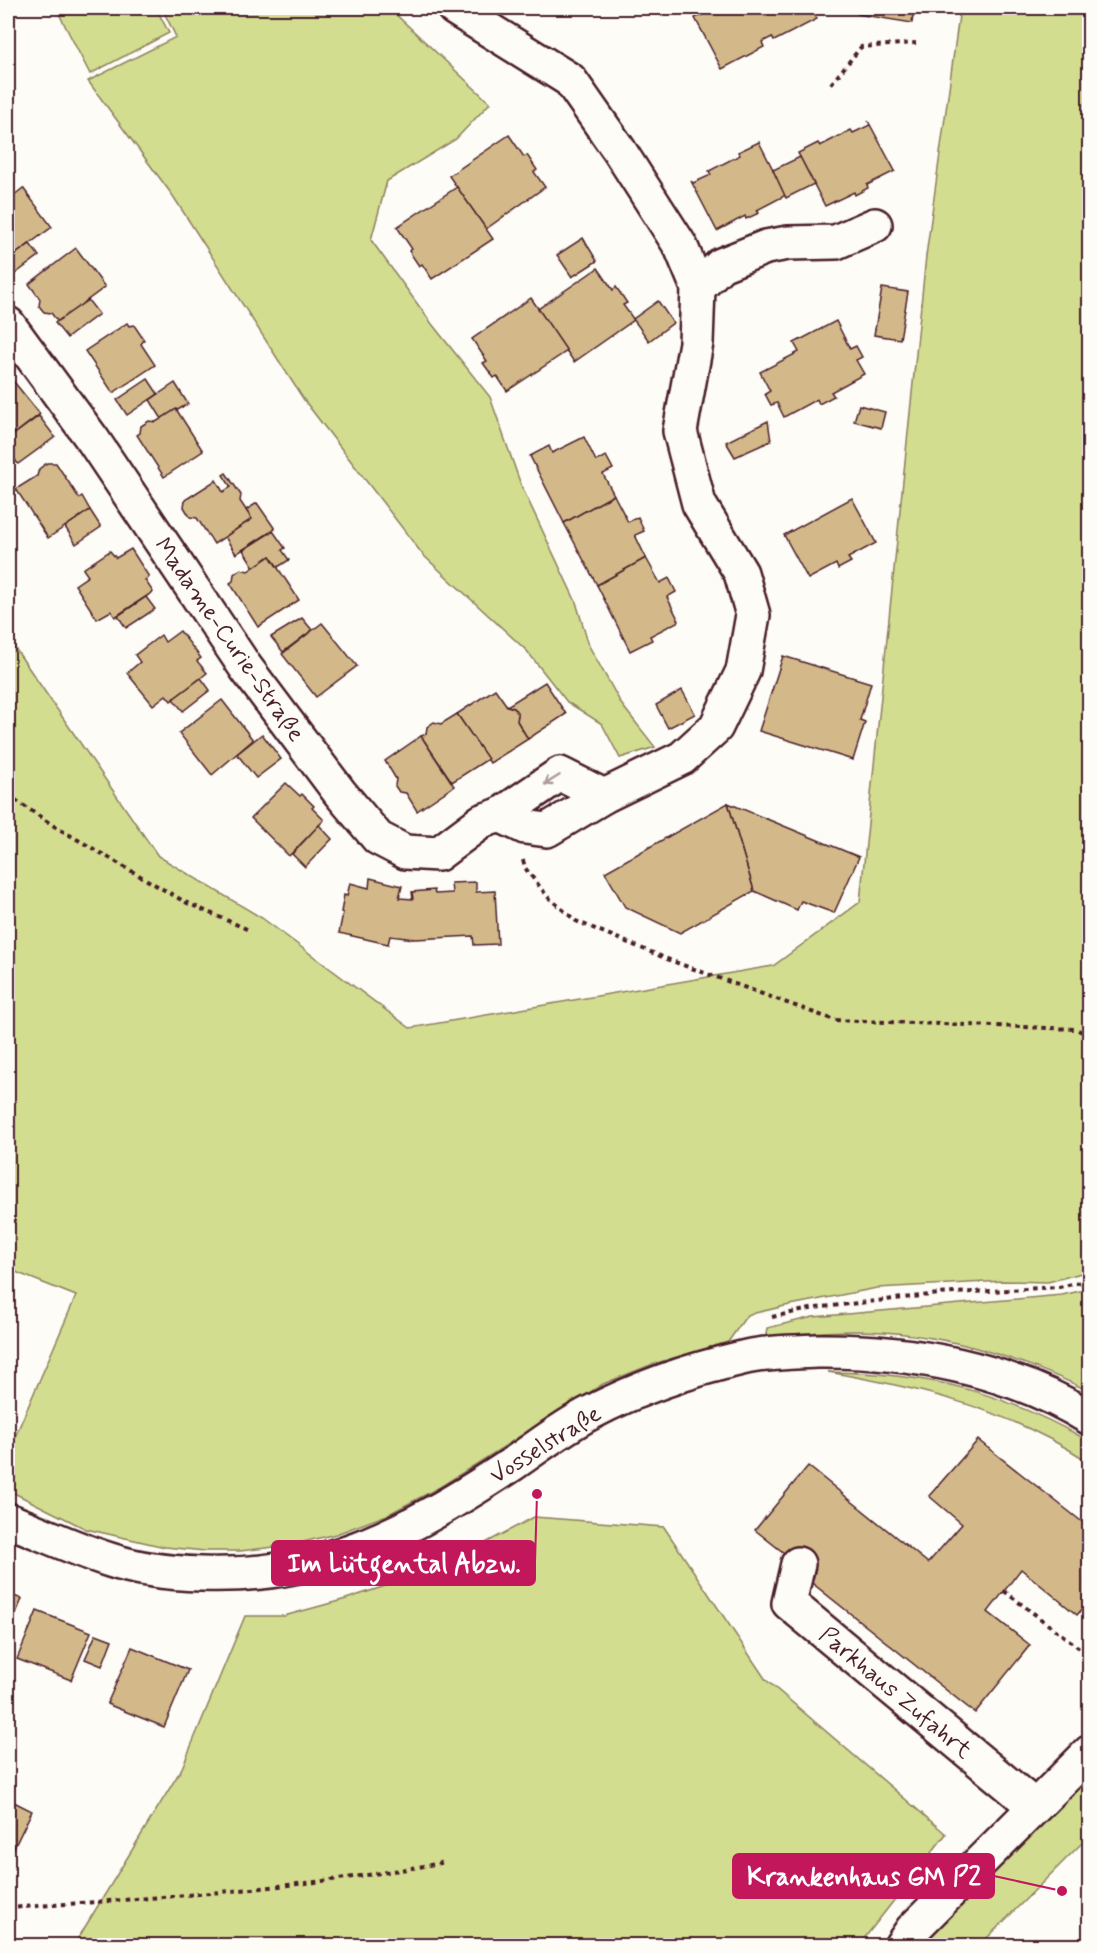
<svg xmlns="http://www.w3.org/2000/svg" width="1097" height="1953" font-family="Mynerve,sans-serif">
<style>
.green{fill:#d2dd90;stroke:#8e7e5e;stroke-width:1.5}
.building{fill:#d3b989;stroke:#4a1f2b;stroke-width:1.5}
.lines{fill:none;stroke-linecap:round;stroke-linejoin:round}
.minor-casing{stroke:#4a1f2b;stroke-width:38}
.path{stroke:#4a1f2b;stroke-width:4;stroke-dasharray:4.5 4.5;stroke-linecap:butt}
.minor{stroke:#fdfcf7;stroke-width:33}
.oneway{stroke:#ac999b}
.labels{text-anchor:middle;stroke-width:4.5;stroke-linejoin:round;paint-order:stroke}
.street-label{font-size:24px;fill:#4a1f2b;stroke:#fdfcf7}
.leader{fill:none;stroke:#c2185b;stroke-width:2}
.callout-dot{fill:#c2185b;stroke:#fdfcf7;stroke-width:2}
.callout{fill:#c2185b;stroke:#c2185b;stroke-width:2}
.callout-label{font-size:26px;text-anchor:middle;font-weight:bold;fill:#fff}
</style>
<rect width="100%" height="100%" fill="#fdfcf7"/>
<filter id="ink" filterUnits="userSpaceOnUse"><feTurbulence type="fractalNoise" baseFrequency=".0167" numOctaves="2"/><feDisplacementMap in="SourceGraphic" scale="12" xChannelSelector="R" yChannelSelector="G"/><feConvolveMatrix kernelMatrix="1 2 1 2 8 2 1 2 1" color-interpolation-filters="sRGB"/></filter>
<g filter="url(#ink)">
<!-- green -->
<g class="green">
<path d="M 56,8 L 156,8 L 169,33 L 90,74 Z"/>
<path d="M 162,8 L 389,8 L 490,103 L 456,139 L 387,181 L 371,240 L 432,324 L 490,397 L 521,485 L 576,602 L 589,646 L 622,705 L 655,747 L 620,758 L 602,724 L 567,702 L 527,651 L 423,555 L 304,400 L 173,196 L 88,81 L 176,37 Z"/>
<path d="M 960,8 L 1089,8 L 1089,1268 L 1085,1272 L 1048,1282 L 1004,1281 L 877,1288 L 785,1306 L 747,1315 L 728,1342 L 653,1364 L 603,1384 L 440,1487 L 387,1515 L 336,1534 L 291,1545 L 240,1551 L 205,1551 L 165,1547 L 86,1529 L 8,1490 L 8,1453 L 76,1296 L 8,1269 L 8,638 L 158,856 L 262,918 L 410,1028 L 773,966 L 860,902 L 926,256 Z"/>
<path d="M 1089,1289 L 1089,1391 C 1014,1355 937,1331 853,1331 C 825,1331 798,1334 771,1336 L 766,1334 L 767,1328 L 813,1317 L 1062,1295 Z"/>
<path d="M 828,1372 C 930,1373 1000,1391 1089,1441 L 1089,1462 C 1008,1409 922,1388 828,1372 Z"/>
<path d="M 534,1517 L 664,1527 L 766,1680 L 946,1834 L 859,1945 L 74,1945 L 182,1768 L 245,1616 L 284,1616 L 346,1599 L 437,1569 Z"/>
<path d="M 1089,1779 L 1089,1836 L 980,1945 L 912,1946 L 1060,1804 Z"/>
</g>
<!-- building -->
<g class="building">
<path d="M 716,8 L 744,8 L 746,11 L 753,8 L 811,8 L 817,19 L 774,41 L 772,37 L 762,42 L 764,47 L 722,69 L 695,18 Z"/>
<path d="M 862,8 L 914,8 L 912,23 L 857,14 L 861,14 Z"/>
<path d="M 868,121 L 895,171 L 867,185 L 868,188 L 855,195 L 854,192 L 825,206 L 798,153 L 818,143 L 820,146 L 851,130 L 853,133 L 870,125 Z"/>
<path d="M 509,135 L 524,157 L 527,155 L 537,170 L 534,172 L 545,187 L 486,229 L 449,176 Z"/>
<path d="M 759,142 L 786,195 L 757,210 L 759,213 L 746,219 L 745,216 L 717,231 L 691,181 L 693,183 L 711,175 L 709,171 L 740,155 L 738,152 Z"/>
<path d="M 800,157 L 814,184 L 786,198 L 773,170 Z"/>
<path d="M 457,187 L 493,239 L 432,279 L 422,264 L 419,266 L 409,251 L 412,249 L 397,227 Z"/>
<path d="M 23,188 L 52,227 L 13,256 L 8,250 L 8,200 Z"/>
<path d="M 583,238 L 597,261 L 572,277 L 557,255 Z"/>
<path d="M 30,244 L 39,256 L 15,274 L 8,264 L 8,250 L 13,256 Z"/>
<path d="M 76,248 L 105,287 L 58,322 L 51,313 L 44,312 L 39,306 L 40,299 L 29,284 Z"/>
<path d="M 598,268 L 613,290 L 616,287 L 627,303 L 623,305 L 634,320 L 574,362 L 538,309 Z"/>
<path d="M 882,288 L 908,292 L 900,339 L 874,335 Z"/>
<path d="M 531,298 L 567,351 L 507,391 L 497,376 L 494,378 L 483,363 L 487,361 L 472,339 Z"/>
<path d="M 88,300 L 99,314 L 67,338 L 55,323 Z"/>
<path d="M 658,301 L 673,323 L 649,341 L 633,319 Z"/>
<path d="M 836,321 L 850,349 L 856,346 L 862,357 L 856,360 L 864,374 L 831,392 L 834,396 L 819,404 L 817,399 L 784,417 L 777,403 L 771,405 L 765,394 L 770,391 L 760,372 L 799,352 L 794,343 Z"/>
<path d="M 127,323 L 129,326 L 134,325 L 144,340 L 141,344 L 155,365 L 113,393 L 85,351 Z"/>
<path d="M 10,377 L 40,414 L 8,439 L 8,380 Z"/>
<path d="M 148,379 L 158,394 L 127,415 L 117,400 Z"/>
<path d="M 175,383 L 188,404 L 162,419 L 150,400 Z"/>
<path d="M 859,405 L 885,412 L 881,428 L 854,421 Z"/>
<path d="M 176,409 L 203,451 L 164,477 L 137,435 L 140,433 L 141,426 L 149,421 L 156,422 Z"/>
<path d="M 39,416 L 55,437 L 18,464 L 8,450 L 8,439 Z"/>
<path d="M 768,421 L 771,441 L 735,457 L 726,442 Z"/>
<path d="M 584,437 L 596,461 L 606,456 L 613,469 L 603,474 L 614,495 L 564,523 L 530,456 L 549,446 L 552,453 Z"/>
<path d="M 47,463 L 56,463 L 79,498 L 82,496 L 90,510 L 48,538 L 16,489 L 37,476 L 39,469 Z"/>
<path d="M 226,473 L 241,495 L 240,501 L 252,519 L 214,544 L 197,518 L 190,517 L 184,507 L 185,500 L 216,480 L 223,492 L 231,487 L 223,475 Z"/>
<path d="M 614,495 L 628,522 L 638,517 L 644,531 L 635,535 L 646,558 L 597,585 L 564,523 Z"/>
<path d="M 852,498 L 876,543 L 848,558 L 851,562 L 838,569 L 836,564 L 808,579 L 784,535 Z"/>
<path d="M 257,503 L 275,529 L 236,554 L 225,537 L 252,519 L 246,510 Z"/>
<path d="M 90,510 L 101,527 L 76,544 L 65,527 Z"/>
<path d="M 273,531 L 285,548 L 282,550 L 289,560 L 278,567 L 270,556 L 254,567 L 243,550 Z"/>
<path d="M 131,549 L 149,577 L 145,580 L 153,592 L 115,617 L 111,611 L 97,619 L 75,585 L 88,576 L 83,569 L 110,551 L 116,558 Z"/>
<path d="M 270,556 L 299,600 L 258,627 L 230,583 L 233,581 L 234,574 L 241,569 L 248,571 Z"/>
<path d="M 646,558 L 660,583 L 669,578 L 676,592 L 667,597 L 679,621 L 650,636 L 652,640 L 630,651 L 597,585 Z"/>
<path d="M 146,597 L 155,609 L 126,628 L 118,616 Z"/>
<path d="M 302,618 L 312,630 L 283,652 L 271,637 Z"/>
<path d="M 322,623 L 357,666 L 316,697 L 282,654 Z"/>
<path d="M 180,631 L 201,658 L 197,661 L 207,673 L 171,701 L 166,695 L 153,705 L 127,673 L 140,662 L 135,655 L 161,635 L 165,642 Z"/>
<path d="M 783,656 L 871,683 L 860,720 L 865,722 L 853,760 L 759,731 Z"/>
<path d="M 201,678 L 210,690 L 183,711 L 173,699 Z"/>
<path d="M 545,682 L 566,714 L 528,739 L 517,721 L 518,714 L 514,708 L 507,706 Z"/>
<path d="M 495,689 L 507,706 L 514,708 L 518,714 L 517,721 L 528,739 L 490,763 L 457,714 Z"/>
<path d="M 682,690 L 695,714 L 668,728 L 656,705 Z"/>
<path d="M 222,700 L 253,740 L 212,775 L 179,733 Z"/>
<path d="M 457,714 L 488,759 L 452,782 L 421,736 L 426,734 L 427,727 L 434,722 L 441,724 Z"/>
<path d="M 262,734 L 281,759 L 256,778 L 237,754 Z"/>
<path d="M 421,736 L 454,786 L 417,811 L 406,793 L 399,792 L 395,786 L 396,779 L 385,761 Z"/>
<path d="M 286,783 L 300,796 L 302,794 L 314,806 L 312,808 L 324,820 L 289,856 L 251,818 Z"/>
<path d="M 728,803 L 859,857 L 834,913 L 801,901 L 797,910 L 754,891 Z"/>
<path d="M 728,803 L 754,891 L 680,933 L 625,907 L 605,872 Z"/>
<path d="M 319,825 L 332,839 L 305,867 L 292,854 Z"/>
<path d="M 370,878 L 402,886 L 399,898 L 413,899 L 412,892 L 434,890 L 435,894 L 452,893 L 451,883 L 476,882 L 476,892 L 495,891 L 498,944 L 474,945 L 473,936 L 415,939 L 390,936 L 388,944 L 339,933 L 343,913 L 341,912 L 344,895 L 347,896 L 350,883 L 369,888 Z"/>
<path d="M 978,1440 L 1090,1528 L 1090,1600 L 1077,1615 L 1021,1569 L 988,1612 L 1030,1645 L 975,1713 L 807,1579 L 798,1564 L 755,1530 L 808,1466 L 928,1563 L 962,1524 L 929,1496 Z"/>
<path d="M 8,1594 L 22,1599 L 10,1628 L 8,1627 Z"/>
<path d="M 37,1611 L 91,1632 L 71,1680 L 17,1659 Z"/>
<path d="M 96,1634 L 112,1640 L 102,1666 L 85,1659 Z"/>
<path d="M 132,1647 L 188,1670 L 164,1727 L 107,1704 Z"/>
<path d="M 8,1799 L 32,1811 L 10,1856 L 8,1855 Z"/>
</g>
<g class="lines">
<!-- minor casing -->
<g class="minor-casing">
<g id="minor">
<path d="M 454,8 L 570,80 L 619,150 L 681,247 L 698,288 L 696,343 L 680,431 L 699,504 L 741,573 L 753,615 L 743,671 L 716,727 L 682,758 L 604,796 L 547,830 L 525,827 L 500,815"/>
<path d="M 698,288 L 721,265 L 766,247 L 788,243 L 836,242 L 875,225"/>
<path d="M 8,324 L 93,440 L 246,668 L 340,793 L 378,838 L 405,852 L 438,854 L 482,821 L 500,815 L 560,774 L 604,796"/>
<path d="M 8,1520 C 41,1533 75,1549 110,1560 C 161,1577 241,1578 294,1567 C 372,1551 441,1511 508,1467 C 535,1449 561,1428 590,1413 C 638,1388 690,1370 742,1358 C 766,1352 793,1352 817,1351 C 911,1350 1009,1368 1090,1418"/>
<path d="M 798,1564 L 789,1603 L 1034,1806"/>
<path d="M 901,1946 L 912,1930 L 1090,1752"/>
</g>
</g>
<!-- path -->
<g class="path">
<path d="M 831,84 L 861,47 L 916,43"/>
<path d="M 8,795 L 54,826 L 185,902 L 249,930"/>
<path d="M 523,860 L 525,868 L 548,897 L 576,921 L 672,961 L 834,1020 L 1076,1029 L 1090,1036"/>
<path d="M 772,1317 L 815,1308 L 938,1294 L 1059,1287 L 1090,1280"/>
<path d="M 1004,1591 L 1090,1656"/>
<path d="M 8,1908 C 154,1898 301,1889 446,1862"/>
</g>
<!-- minor -->
<use href="#minor" class="minor"/>
</g>
<!-- one-way arrows -->
<defs><path id="oneway-shaft" d="M-6 0H5M1.5-3L5.5 0L1.5 3" fill="none" stroke-width="1.6" stroke-linecap="round" stroke-linejoin="round" transform="scale(1.5)"/></defs>
<use class="oneway" href="#oneway-shaft" transform="translate(552 780) rotate(148)"/>
</g>
<g class="labels">
<!-- street labels -->
<g class="street-label">
<text transform="translate(230 639) rotate(55)" y="8">Madame-Curie-Straße</text>
<text transform="translate(545 1444) rotate(-32)" y="8">Vosselstraße</text>
<text transform="translate(896 1692) rotate(40)" y="8">Parkhaus Zufahrt</text>
</g>
</g>
<!-- callouts -->
<path class="leader" d="M537 1494L535 1563M1062 1891L994 1876"/>
<g class="callout-dot">
<circle cx="537" cy="1494" r="6"/>
<circle cx="1062" cy="1891" r="6"/>
</g>
<g class="callout">
<rect x="272" y="1541" width="263" height="44" rx="6"/>
<rect x="733" y="1854" width="261" height="44" rx="6"/>
</g>
<g class="callout-label">
<text x="404" y="1572">Im Lütgental Abzw.</text>
<text x="864" y="1885">Krankenhaus GM P2</text>
</g>
<!-- margin -->
<rect width="1097" height="1953" fill="none" stroke="#fdfcf7" stroke-width="30"/>
<rect x="15" y="15" width="1067" height="1923" fill="none" stroke="#4a1f2b" stroke-width="2" filter="url(#ink)"/>
</svg>
